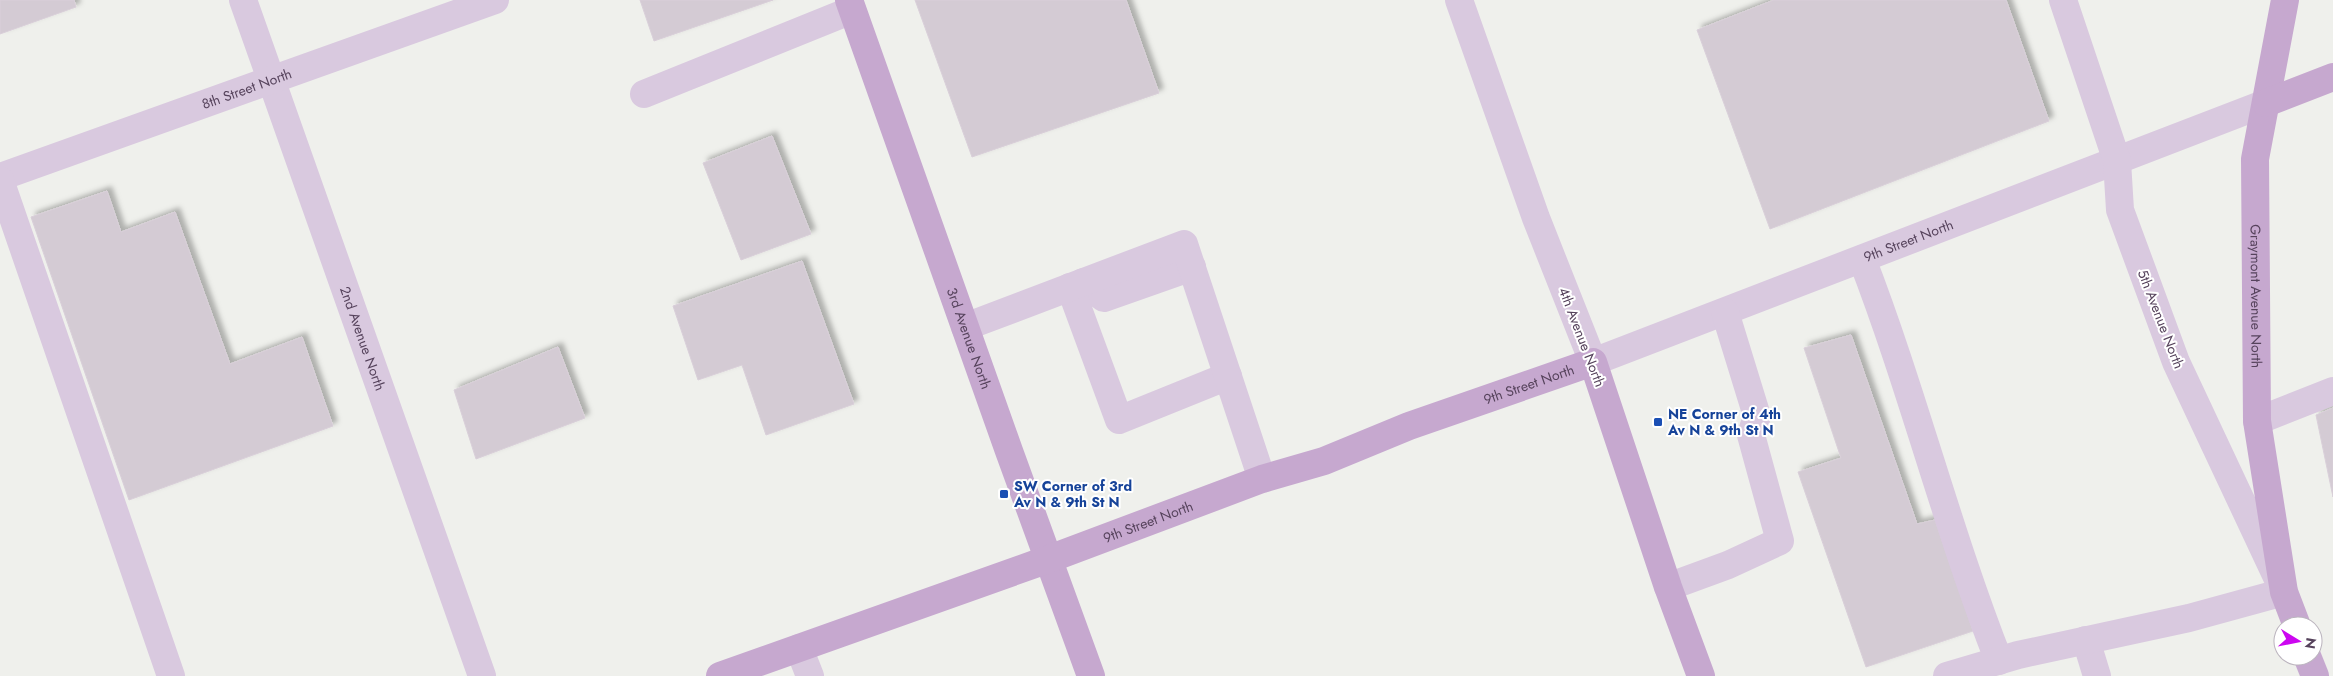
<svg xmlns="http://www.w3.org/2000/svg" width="2333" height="676" font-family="Jost,sans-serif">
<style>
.building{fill:#d4cbd4;stroke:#d9cfd9;filter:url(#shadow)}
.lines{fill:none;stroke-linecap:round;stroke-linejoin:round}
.minor{stroke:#d9c9df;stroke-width:28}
.major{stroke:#c6a8cf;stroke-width:28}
.transit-dot{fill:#1a4fb4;stroke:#fff;stroke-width:2}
.labels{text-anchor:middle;stroke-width:4;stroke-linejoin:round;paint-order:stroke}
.street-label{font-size:14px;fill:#56435c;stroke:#fff}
.transit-label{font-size:14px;font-weight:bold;fill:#164399;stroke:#fff;text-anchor:start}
</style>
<defs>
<filter id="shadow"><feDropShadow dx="4.5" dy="-4.5" stdDeviation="2.5" flood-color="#0004"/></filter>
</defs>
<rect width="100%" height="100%" fill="#eff0ec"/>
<!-- building -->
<g class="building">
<path d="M 0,0 L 74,0 L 76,7 L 0,34 Z"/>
<path d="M 640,0 L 773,0 L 654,41 Z"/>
<path d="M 915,0 L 1126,0 L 1159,93 L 972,157 Z"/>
<path d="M 1774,0 L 2006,0 L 2049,121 L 1770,229 L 1697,30 Z"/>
<path d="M 772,136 L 811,234 L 741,260 L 703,163 Z"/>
<path d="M 107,191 L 121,232 L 175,212 L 230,364 L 302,337 L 333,426 L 129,500 L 31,217 Z"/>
<path d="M 802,261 L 854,404 L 766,435 L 742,365 L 698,380 L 673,306 Z"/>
<path d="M 1851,335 L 1917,524 L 1935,520 L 1973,631 L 1866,667 L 1798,472 L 1841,458 L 1804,348 Z"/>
<path d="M 558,347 L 585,418 L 476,459 L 454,390 Z"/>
<path d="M 2333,408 L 2333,497 L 2316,415 Z"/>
</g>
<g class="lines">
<!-- minor -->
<g class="minor">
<path id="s1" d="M 243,0 L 482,676"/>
<path id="s2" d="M 1459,0 L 1536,218 L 1593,362 L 2266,103"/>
<path d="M 644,94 L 852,10"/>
<path id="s3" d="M 0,177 L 495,0"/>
<path d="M 0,180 L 171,676"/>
<path d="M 1862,259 C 1913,391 1947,529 1999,661"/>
<path d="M 1083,282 L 1104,298 L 1192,267"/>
<path d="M 1070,287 L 1119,420 L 1228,376"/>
<path d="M 965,327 L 1184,244 L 1262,479"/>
<path d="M 2257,421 L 2333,391"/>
<path d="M 1668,587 L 1728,565 L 1780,541 L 1751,435 L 1757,416 L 1725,312"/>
<path d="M 2086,640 L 2097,676"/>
<path d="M 799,648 L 810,676"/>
<path d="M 1947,676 L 2018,655 L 2189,618 L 2284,592 L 2176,362 L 2120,210 L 2117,161 L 2063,0"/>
</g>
<!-- major -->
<g class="major">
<path id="s4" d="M 849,0 L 1009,451 L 1091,676"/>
<path id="s5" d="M 2285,0 L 2255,159 L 2257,421 L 2284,592 L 2297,626"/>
<path d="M 2266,103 L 2333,77"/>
<path d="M 2307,656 L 2315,676"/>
<path id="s6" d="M 720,676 L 1049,559 L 1262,479 L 1324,461 L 1409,426 L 1593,362 L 1668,587 L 1701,676"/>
</g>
</g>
<!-- markers -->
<g class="transit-dot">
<rect x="1653" y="417" width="10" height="10" rx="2.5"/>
<rect x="999" y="489" width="10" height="10" rx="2.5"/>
</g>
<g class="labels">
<!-- street labels -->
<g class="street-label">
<text dy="5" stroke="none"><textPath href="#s3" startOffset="262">8th Street North</textPath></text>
<text dy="5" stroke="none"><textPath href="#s2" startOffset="724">9th Street North</textPath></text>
<text dy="5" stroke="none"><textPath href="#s5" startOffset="299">Graymont Avenue North</textPath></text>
<text transform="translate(2161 319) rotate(69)" y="5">5th Avenue North</text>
<text transform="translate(1582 337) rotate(69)" y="5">4th Avenue North</text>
<text dy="5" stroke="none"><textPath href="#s1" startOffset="359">2nd Avenue North</textPath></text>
<text dy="5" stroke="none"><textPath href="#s4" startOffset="359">3rd Avenue North</textPath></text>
<text dy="5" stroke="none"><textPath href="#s6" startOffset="860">9th Street North</textPath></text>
<text dy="5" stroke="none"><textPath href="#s6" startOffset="455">9th Street North</textPath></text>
</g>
<!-- transit labels -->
<g class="transit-label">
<text x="1668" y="419">NE Corner of 4th<tspan x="1668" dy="16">Av N &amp; 9th St N</tspan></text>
<text x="1014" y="491">SW Corner of 3rd<tspan x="1014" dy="16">Av N &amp; 9th St N</tspan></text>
</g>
</g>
<!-- north arrow -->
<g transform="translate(2298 641) rotate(100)"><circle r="24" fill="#ffffff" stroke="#bbb4be"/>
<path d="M0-4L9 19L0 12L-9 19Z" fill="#cc06f0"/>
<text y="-8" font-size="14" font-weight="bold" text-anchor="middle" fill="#56435c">N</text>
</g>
</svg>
